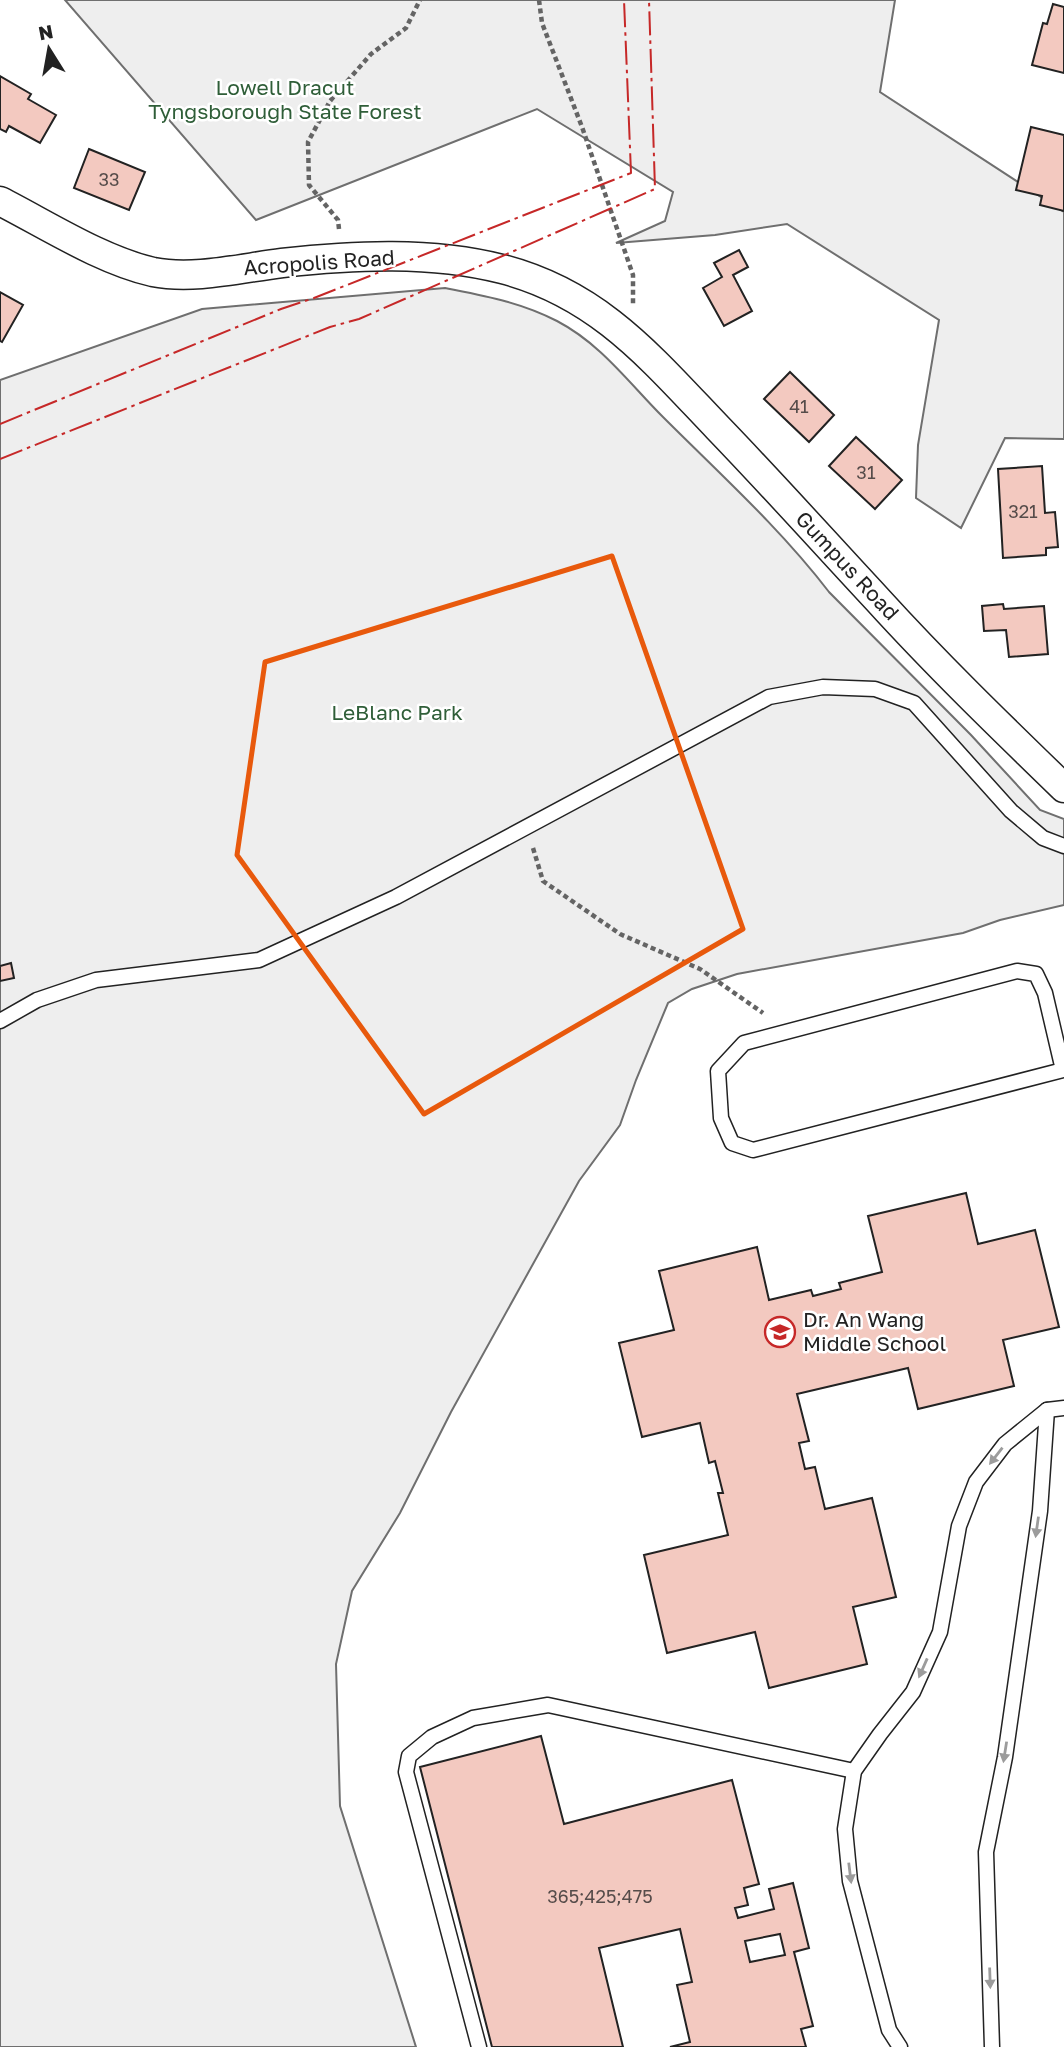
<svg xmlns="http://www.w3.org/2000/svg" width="1064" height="2047" font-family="'Golos Text',sans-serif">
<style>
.green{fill:#eee;stroke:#6f6f6f;stroke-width:2}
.building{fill:#f3c9c0;stroke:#222;stroke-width:2;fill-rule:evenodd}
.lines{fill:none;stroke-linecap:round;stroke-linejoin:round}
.service-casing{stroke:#222;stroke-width:17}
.minor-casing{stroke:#222;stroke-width:31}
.path{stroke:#646464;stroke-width:4.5;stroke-dasharray:5 3.5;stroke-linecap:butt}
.service{stroke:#fff;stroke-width:14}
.minor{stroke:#fff;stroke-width:28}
.power{stroke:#c62828;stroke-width:2;stroke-dasharray:24 5 3.5 5;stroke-linecap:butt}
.oneway{fill:#9c9c9c}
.marked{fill:none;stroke:#e8590c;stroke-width:5;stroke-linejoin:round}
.labels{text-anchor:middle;stroke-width:5;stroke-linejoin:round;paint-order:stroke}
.number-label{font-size:18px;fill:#564c4a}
.park-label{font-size:21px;fill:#2f5e38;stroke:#fff}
.street-label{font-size:21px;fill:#222;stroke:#fff}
.poi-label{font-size:21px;fill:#222;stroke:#fff;text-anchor:start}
</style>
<rect width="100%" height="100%" fill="#fff"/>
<!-- green -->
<g class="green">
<path d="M 65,0 L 895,0 L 880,92 L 1064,212 L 1064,439 L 1005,438 L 961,528 L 916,498 L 918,445 L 939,320 L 787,224 L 715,235 L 616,243 L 665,221 L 673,192 L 537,109 L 256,220 Z"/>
<path d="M 445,288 C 485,296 520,302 557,321 C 601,344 629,383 663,417 C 720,474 780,528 829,592 L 971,735 L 1040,810 L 1064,819 L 1064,905 L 1000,920 L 963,933 L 737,974 L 692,989 L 668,1003 L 636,1080 L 620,1125 L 579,1181 L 451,1412 L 400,1513 L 352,1591 L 336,1664 L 340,1806 L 416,2047 L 0,2047 L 0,380 L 202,309 Z"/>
</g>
<!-- building -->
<g class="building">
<path d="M 1053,4 L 1064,7 L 1064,73 L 1032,65 L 1043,23 L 1047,24 Z"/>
<path d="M 0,76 L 31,94 L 28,99 L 56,115 L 40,143 L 9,126 L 6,132 L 0,129 Z"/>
<path d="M 1031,127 L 1064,135 L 1064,211 L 1040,205 L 1042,196 L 1016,190 Z"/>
<path d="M 89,149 L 145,172 L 129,210 L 74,188 Z"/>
<path d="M 739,250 L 748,267 L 733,275 L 752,311 L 724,326 L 703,288 L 722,277 L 714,263 Z"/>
<path d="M 0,292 L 23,305 L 2,342 L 0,341 Z"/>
<path d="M 790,372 L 834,415 L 809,442 L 764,399 Z"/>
<path d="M 856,437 L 902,480 L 875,509 L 829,466 Z"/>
<path d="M 1042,466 L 1045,513 L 1055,512 L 1058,547 L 1046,548 L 1046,555 L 1003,558 L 998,469 Z"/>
<path d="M 1003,604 L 1004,609 L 1044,606 L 1048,654 L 1009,657 L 1006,630 L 984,631 L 982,606 Z"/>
<path d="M 11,963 L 14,978 L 0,981 L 0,966 Z"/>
<path d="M 966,1193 L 978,1244 L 1035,1230 L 1059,1327 L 1003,1340 L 1014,1386 L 918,1409 L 908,1368 L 797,1394 L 809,1441 L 799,1443 L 805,1469 L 815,1467 L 825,1509 L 872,1498 L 896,1597 L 853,1607 L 867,1664 L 769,1688 L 755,1632 L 667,1653 L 644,1555 L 728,1535 L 718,1493 L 723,1493 L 715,1461 L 709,1463 L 700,1423 L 642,1437 L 619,1343 L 674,1330 L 659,1271 L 757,1247 L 769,1300 L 811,1290 L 813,1296 L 841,1289 L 839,1283 L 882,1272 L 868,1216 Z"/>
<path d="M 541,1736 L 564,1824 L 732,1780 L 759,1884 L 744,1888 L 748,1905 L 735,1908 L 738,1918 L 774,1909 L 769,1889 L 793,1883 L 809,1948 L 794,1952 L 813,2026 L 801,2029 L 806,2047 L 670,2047 L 690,2042 L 677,1985 L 692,1982 L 680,1929 L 599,1948 L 623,2047 L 492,2047 L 420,1767 ZM 780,1934 L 785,1955 L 750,1962 L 745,1941 Z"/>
</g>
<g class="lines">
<!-- service casing -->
<g class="service-casing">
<g id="service">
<path d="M 0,1021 L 37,1000 L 96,980 L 259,960 L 396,897 L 769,697 L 823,687 L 875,689 L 914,703 L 1011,811 L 1043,838 L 1064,846"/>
<path d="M 1063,1070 L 1045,993 L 1036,974 L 1017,971 L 744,1043 L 718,1071 L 721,1118 L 732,1143 L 753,1150 L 1063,1070 L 1064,1070"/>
<path d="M 479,2047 L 406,1772 L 409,1756 L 432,1737 L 473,1718 L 548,1705 L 854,1771"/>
<path d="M 900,2047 L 889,2030 L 850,1881 L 845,1829 L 854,1771 L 880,1734 L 913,1692 L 940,1632 L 959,1526 L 976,1482 L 1005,1444 L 1047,1410 L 1064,1408"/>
<path d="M 992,2047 L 986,1852 L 1005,1757 L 1040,1511 L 1047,1410"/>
</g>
</g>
<!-- minor casing -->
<g class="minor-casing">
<path id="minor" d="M 0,201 C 47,225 101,260 153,272 C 194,280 241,268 282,263 C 354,255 431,251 502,269 C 599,294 651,358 718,428 C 772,484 824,542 877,599 C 937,665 1000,726 1064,788"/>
</g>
<!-- path -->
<g class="path">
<path d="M 539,0 L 542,23 L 582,127 L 633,275 L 633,304"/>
<path d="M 339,229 L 338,220 L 309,185 L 308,142 L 330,101 L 371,54 L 406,28 L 420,0"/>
<path d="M 533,848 L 543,881 L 620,934 L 700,969 L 763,1013"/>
</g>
<!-- service -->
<use href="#service" class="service"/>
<!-- minor -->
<use href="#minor" class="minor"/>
<!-- power -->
<g class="power">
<path d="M 0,424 L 281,309 L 314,298 L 631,173 L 624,0"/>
<path d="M 0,459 L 330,327 L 359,319 L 655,189 L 649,0"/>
</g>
</g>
<!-- one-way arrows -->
<defs><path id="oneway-solid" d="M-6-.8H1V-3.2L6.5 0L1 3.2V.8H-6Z" transform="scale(1.75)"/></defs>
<g class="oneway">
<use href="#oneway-solid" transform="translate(996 1456) rotate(128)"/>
<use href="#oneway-solid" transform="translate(1037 1527) rotate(98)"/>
<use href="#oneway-solid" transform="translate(923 1668) rotate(114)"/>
<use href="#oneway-solid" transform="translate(1005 1752) rotate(99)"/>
<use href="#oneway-solid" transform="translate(850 1873) rotate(83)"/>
<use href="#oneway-solid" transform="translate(990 1978) rotate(88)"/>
</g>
<!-- marked area -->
<path class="marked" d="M 612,556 L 743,929 L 424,1114 L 237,855 L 265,662 Z"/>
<!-- icons -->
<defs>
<g id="school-ring" transform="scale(1.575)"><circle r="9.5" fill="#fff" stroke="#c62828" stroke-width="1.5"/><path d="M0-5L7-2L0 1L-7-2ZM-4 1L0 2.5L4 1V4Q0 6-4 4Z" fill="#c62828"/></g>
</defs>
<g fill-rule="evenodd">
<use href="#school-ring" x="780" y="1332"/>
</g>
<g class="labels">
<!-- number labels -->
<g class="number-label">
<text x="109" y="186">33</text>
<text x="799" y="413">41</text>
<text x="866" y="479">31</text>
<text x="1023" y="518">321</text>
<text x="600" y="1903">365;425;475</text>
</g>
<!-- park labels -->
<g class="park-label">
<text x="285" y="95">Lowell Dracut<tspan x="285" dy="24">Tyngsborough State Forest</tspan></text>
<text x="397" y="720">LeBlanc Park</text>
</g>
<!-- street labels -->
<g class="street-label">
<text transform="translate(319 263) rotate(-4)" y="7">Acropolis Road</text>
<text transform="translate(847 566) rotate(47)" y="7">Gumpus Road</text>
</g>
<!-- poi labels -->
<g class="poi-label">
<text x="803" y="1327">Dr. An Wang<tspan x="803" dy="24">Middle School</tspan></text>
</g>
</g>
<!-- north arrow -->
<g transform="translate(49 49) rotate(349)" stroke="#ffffff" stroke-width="5" paint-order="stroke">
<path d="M0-5L12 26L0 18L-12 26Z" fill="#222222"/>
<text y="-10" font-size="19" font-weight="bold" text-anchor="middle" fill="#222222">N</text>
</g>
</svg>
